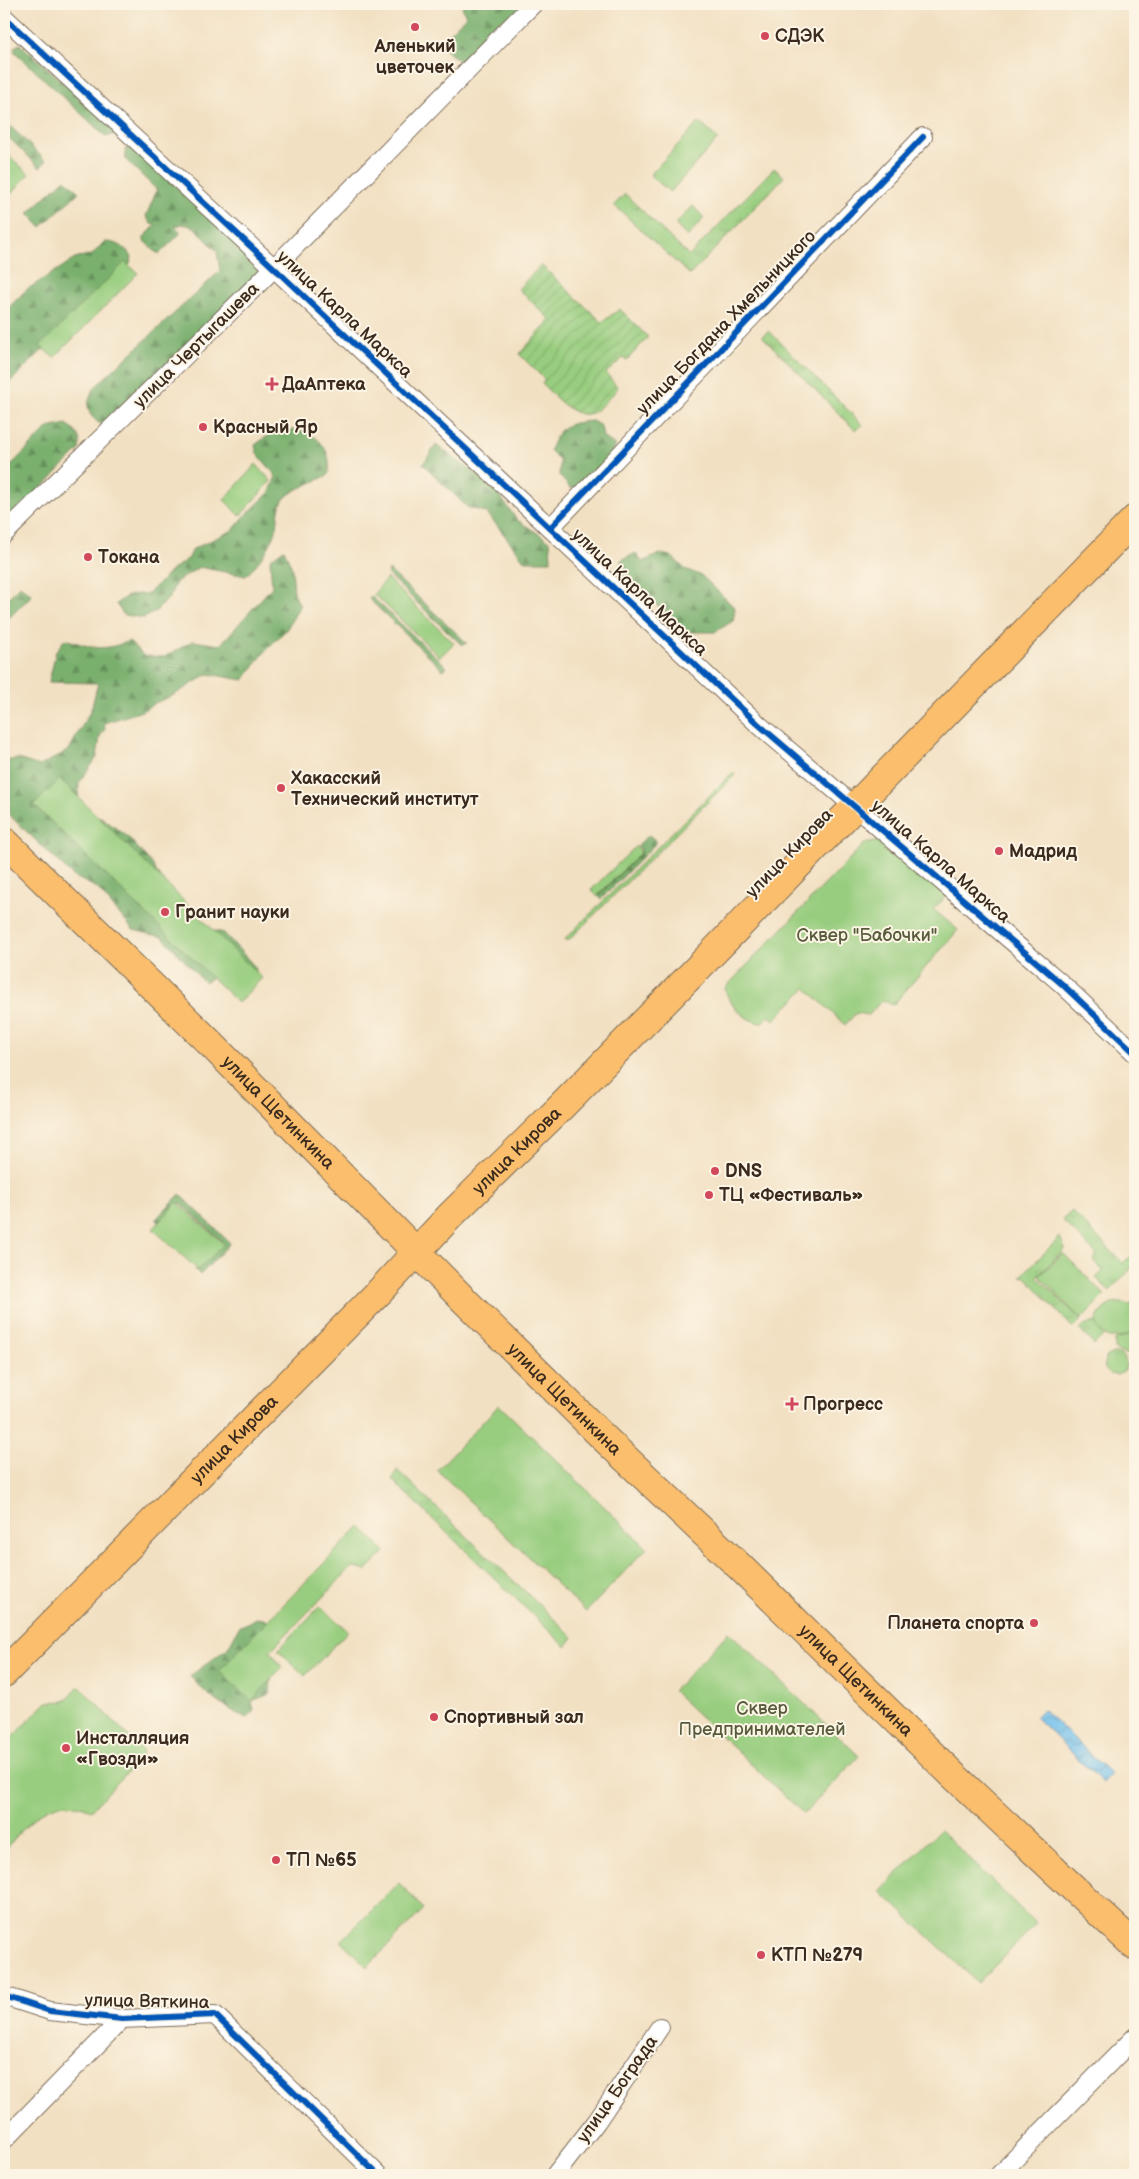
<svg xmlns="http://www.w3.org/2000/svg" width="1139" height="2179" font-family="'Balsamiq Sans',sans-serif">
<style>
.grass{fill:url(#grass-tufts);stroke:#6a7c4e}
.forest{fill:url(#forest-firs);stroke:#5a6d46}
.park{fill:#98cd7f;stroke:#6a7c4e}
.garden{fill:url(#garden-furrows);stroke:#6a7c4e}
.water{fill:url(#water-waves);stroke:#567686}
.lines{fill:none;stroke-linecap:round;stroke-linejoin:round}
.street-casing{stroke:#7b6a57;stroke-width:20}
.primary-casing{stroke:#7b6a57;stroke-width:30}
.street{stroke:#fff;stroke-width:18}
.primary{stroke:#fabe6d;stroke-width:28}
.cycleway-casing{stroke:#fcf5e5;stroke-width:9}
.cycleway{stroke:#0057b8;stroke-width:6}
.poi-dot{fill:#d1495b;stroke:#fcf5e5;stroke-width:2}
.labels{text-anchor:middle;stroke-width:4;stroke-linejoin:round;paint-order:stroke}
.poi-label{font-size:18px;font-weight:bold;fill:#3b2a1e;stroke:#fcf5e5;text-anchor:start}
.street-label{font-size:18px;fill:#3b2a1e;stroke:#fcf5e5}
.park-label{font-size:18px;fill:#575b3b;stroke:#fcf5e5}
</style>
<defs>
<pattern id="grass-tufts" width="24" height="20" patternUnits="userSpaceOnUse" patternTransform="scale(1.25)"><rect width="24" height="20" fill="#98cd7f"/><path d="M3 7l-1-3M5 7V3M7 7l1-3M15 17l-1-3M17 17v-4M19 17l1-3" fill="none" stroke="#84b06d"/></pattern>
<pattern id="forest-firs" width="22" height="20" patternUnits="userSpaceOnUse" patternTransform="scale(1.25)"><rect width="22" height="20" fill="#7ab06e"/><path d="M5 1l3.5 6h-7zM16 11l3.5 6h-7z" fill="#658f5a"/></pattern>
<pattern id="garden-furrows" width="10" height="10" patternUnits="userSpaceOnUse" patternTransform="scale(1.25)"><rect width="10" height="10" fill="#98cd7f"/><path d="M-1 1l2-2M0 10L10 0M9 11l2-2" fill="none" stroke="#84b06d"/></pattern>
<pattern id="water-waves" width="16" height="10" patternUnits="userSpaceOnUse" patternTransform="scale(1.25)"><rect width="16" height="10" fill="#72c1ed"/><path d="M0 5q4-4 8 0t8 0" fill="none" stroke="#5f9dbf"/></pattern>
</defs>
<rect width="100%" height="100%" fill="#fcf5e5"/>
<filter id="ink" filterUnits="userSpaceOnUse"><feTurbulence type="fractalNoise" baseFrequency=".02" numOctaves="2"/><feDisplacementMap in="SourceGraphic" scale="10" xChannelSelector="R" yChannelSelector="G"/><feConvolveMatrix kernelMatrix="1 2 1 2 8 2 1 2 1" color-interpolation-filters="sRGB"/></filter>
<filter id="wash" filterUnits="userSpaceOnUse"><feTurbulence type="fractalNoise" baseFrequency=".0096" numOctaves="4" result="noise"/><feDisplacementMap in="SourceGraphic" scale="20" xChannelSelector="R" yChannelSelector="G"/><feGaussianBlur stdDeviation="1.12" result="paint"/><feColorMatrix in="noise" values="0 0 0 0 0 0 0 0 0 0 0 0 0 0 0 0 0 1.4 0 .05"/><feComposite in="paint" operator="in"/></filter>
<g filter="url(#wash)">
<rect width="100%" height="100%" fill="#f2e0c2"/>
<!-- grass -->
<g class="grass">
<path d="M 774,168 L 784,177 L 690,275 L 614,205 L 625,194 L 689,256 Z"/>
<path d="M 769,331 L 863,425 L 855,430 L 762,336 Z"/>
<path d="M 732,773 L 735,775 L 568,941 L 565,939 Z"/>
<path d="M 1072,1211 L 1123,1263 L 1135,1252 L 1135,1265 L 1110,1291 L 1096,1278 L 1103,1271 L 1093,1260 L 1097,1255 L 1062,1220 Z"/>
<path d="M 1060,1237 L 1065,1249 L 1037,1277 L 1081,1320 L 1073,1328 L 1026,1277 L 1021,1276 Z"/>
<path d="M 1095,1322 L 1103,1336 L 1094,1345 L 1080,1330 L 1084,1326 Z"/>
<path d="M 1135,1333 L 1135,1348 L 1128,1355 L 1115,1350 L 1115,1340 Z"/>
<circle cx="1115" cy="1364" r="11"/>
<path d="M 397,1470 L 573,1637 L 566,1647 L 392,1480 Z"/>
</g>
<!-- forest -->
<g class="forest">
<path d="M 465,4 L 535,4 L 465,65 L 444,49 L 450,33 L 466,16 L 462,7 Z"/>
<path d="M 20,44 L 115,127 L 115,134 L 106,137 L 15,52 L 14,47 Z"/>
<path d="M 4,120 L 46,161 L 40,168 L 4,133 Z"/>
<path d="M 134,145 L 262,268 L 105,427 C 85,415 84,405 96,386 L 220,271 L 217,251 L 194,227 L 183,224 L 175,226 L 180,231 L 179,235 L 160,253 L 157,253 L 144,241 L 144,237 L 156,225 L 151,224 L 146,216 L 157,190 L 126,160 L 125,149 Z"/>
<path d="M 65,179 L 79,192 L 41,227 L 28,213 Z"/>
<path d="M 104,242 C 116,242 125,246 132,257 L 130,264 L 4,388 L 4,316 L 12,304 L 26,290 L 78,257 L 92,255 Z"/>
<path d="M 592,421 L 601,426 L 603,437 L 615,445 L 608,461 L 579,488 L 570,488 L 559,475 L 560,461 L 550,450 C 560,425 566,423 592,421 Z"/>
<path d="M 67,424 C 77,433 82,437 79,450 L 4,526 L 4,472 L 48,428 Z"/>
<path d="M 286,430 C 293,430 300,430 306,432 C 323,439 333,457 328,475 C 317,481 294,489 286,497 C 277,506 279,515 277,526 C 273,545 259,562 246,576 L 199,567 L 176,582 L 169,598 L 157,610 L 144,618 L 124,615 L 116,604 C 127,594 133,594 148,594 L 172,570 L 189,558 L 193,549 L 233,530 L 244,517 L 270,492 L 276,476 L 257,453 L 255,445 L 269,435 Z"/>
<path d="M 436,445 L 492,485 L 517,520 L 550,541 L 551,561 L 525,561 L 487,513 L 467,507 L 423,464 Z"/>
<path d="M 284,549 L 292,568 L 294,593 L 300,606 L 286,630 L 266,650 L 244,680 L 208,674 L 174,695 L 155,703 L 142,711 L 104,723 L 105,729 L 100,736 L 97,757 L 79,783 L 78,810 L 101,817 L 128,837 L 152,864 L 162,881 L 206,929 L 224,933 L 255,967 L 257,974 L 217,975 L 204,982 L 163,937 L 133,930 L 97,888 L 73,876 L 4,810 L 4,761 L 18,759 L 40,766 L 69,750 L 91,710 L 98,683 L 49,682 L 56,651 L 65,639 C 93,648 101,652 129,641 L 144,656 L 164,657 L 193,641 L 220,645 L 272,587 L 270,559 Z"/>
<path d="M 636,553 L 642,562 L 660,554 L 671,556 L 685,569 L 702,576 L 735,608 L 733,621 L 715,632 L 688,632 L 622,575 L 621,560 Z"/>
<path d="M 389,570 L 467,643 L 462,645 L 388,575 Z"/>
<path d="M 20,585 L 32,595 L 4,623 L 4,603 Z"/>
<path d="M 371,596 L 447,667 L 443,670 L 369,599 Z"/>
<path d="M 649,835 L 657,842 L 601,899 L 598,896 L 642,852 L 638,845 Z"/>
<path d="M 180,1194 L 230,1243 L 200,1275 L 195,1270 L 222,1241 L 181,1203 L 161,1224 L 156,1219 Z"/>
<path d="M 257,1618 L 269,1620 L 254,1662 L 271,1679 L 270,1694 L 252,1701 L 254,1711 L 247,1718 C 229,1711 202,1692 190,1676 L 228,1648 L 239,1627 Z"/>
</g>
<!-- park -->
<g class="park">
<path d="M 699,122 L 718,139 L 670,192 L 650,175 Z"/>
<path d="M 4,151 L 29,174 L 10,195 L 4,189 Z"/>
<path d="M 693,206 L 704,218 L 687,237 L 675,224 Z"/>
<path d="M 125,262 L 138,273 L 54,358 L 40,346 Z"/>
<path d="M 256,464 L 271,481 L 240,516 L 224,500 Z"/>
<path d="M 387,578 L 454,643 L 440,657 L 374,594 Z"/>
<path d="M 60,779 L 262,978 L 238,1003 L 34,805 Z"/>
<path d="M 880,841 L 947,896 L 933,909 L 958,930 L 893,1005 L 882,1000 L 869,1015 L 856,1013 L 845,1025 L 806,988 L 774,1020 L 769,1016 L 761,1023 C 745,1021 728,1004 725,988 L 863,845 L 868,842 Z"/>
<path d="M 636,846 L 641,852 L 597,896 L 591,890 Z"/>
<path d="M 177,1202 L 224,1244 L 198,1270 L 153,1229 Z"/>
<path d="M 1063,1253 L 1105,1295 L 1081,1319 L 1039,1276 Z"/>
<path d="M 1120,1302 L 1129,1305 L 1135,1303 L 1135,1331 C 1121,1341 1099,1342 1096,1321 C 1100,1311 1108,1303 1120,1302 Z"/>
<path d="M 499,1405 L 647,1548 L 586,1612 L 437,1470 Z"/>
<path d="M 360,1526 L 385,1552 L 366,1571 L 352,1567 L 270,1651 L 282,1667 L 252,1701 L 219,1671 Z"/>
<path d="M 320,1606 L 348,1631 L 305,1676 L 278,1650 Z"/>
<path d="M 729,1632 L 859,1756 L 804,1814 L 673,1691 Z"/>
<path d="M 79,1686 L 141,1749 L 143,1753 L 142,1757 L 91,1810 C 49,1791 31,1822 4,1850 L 4,1746 L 47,1702 L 65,1701 Z"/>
<path d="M 940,1830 L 1036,1924 L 978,1983 L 880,1891 Z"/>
<path d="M 399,1883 L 424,1909 L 367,1967 L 341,1941 Z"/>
</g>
<!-- garden -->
<path class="garden" d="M 541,265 L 602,322 L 620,309 L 648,337 L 627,360 L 623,358 L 606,373 L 618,388 C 611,396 603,405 595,411 C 577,424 554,395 542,384 L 545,380 L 519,354 L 551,320 L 518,289 Z"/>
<!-- water -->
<path class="water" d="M 1043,1709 L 1111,1774 L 1103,1783 L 1035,1717 Z"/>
</g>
<g filter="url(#ink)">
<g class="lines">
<!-- street casing -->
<g class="street-casing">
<g id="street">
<path d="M 4,17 L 274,268 L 758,724 L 1062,984 L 1135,1053"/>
<path d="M 550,528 L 923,137"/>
<path d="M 4,534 L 259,283 L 533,4"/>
<path d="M 4,1996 L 50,2011 L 122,2019 L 215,2015 L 378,2175"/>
<path d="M 4,2140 L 122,2019"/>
<path d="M 555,2175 L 597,2121 L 660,2027"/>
<path d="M 999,2175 L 1135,2037"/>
</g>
</g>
<!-- primary casing -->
<g class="primary-casing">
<g id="primary">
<path id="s1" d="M 4,841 L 211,1044 L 462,1298 L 604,1438 L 738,1565 L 954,1776 L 1135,1946"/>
<path id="s2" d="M 4,1673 L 381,1290 L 450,1216 L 558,1110 L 692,974 L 1135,519"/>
</g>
</g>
<!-- street -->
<use href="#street" class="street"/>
<!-- primary -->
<use href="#primary" class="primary"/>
<!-- cycleway casing -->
<g class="cycleway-casing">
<g id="cycleway">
<path d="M 4,17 L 274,268 L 758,724 L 1062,984 L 1135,1053"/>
<path d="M 550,528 L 923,137"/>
<path d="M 4,1996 L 50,2011 L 122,2019 L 215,2015 L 378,2175"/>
</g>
</g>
<!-- cycleway -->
<use href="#cycleway" class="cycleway"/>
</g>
</g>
<!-- markers -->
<g class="poi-dot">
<circle cx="415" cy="27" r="5"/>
<circle cx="765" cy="36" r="5"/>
<path d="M269.5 376.5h5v5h5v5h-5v5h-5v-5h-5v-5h5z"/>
<circle cx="203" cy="427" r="5"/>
<circle cx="88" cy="557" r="5"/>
<circle cx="281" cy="788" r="5"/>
<circle cx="999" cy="851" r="5"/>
<circle cx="165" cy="912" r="5"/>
<circle cx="715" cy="1171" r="5"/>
<circle cx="709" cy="1195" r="5"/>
<path d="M789.5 1396.5h5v5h5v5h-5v5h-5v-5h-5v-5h5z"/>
<circle cx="1034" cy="1623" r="5"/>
<circle cx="434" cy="1717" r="5"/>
<circle cx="66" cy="1748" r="5"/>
<circle cx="276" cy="1860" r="5"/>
<circle cx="761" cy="1955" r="5"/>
</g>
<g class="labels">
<!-- poi labels -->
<g class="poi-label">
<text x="775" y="42">СДЭК</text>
<text x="415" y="52" text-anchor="middle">Аленький<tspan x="415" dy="21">цветочек</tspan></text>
<text x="282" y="390">ДаАптека</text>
<text x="213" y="433">Красный Яр</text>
<text x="98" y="563">Токана</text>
<text x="291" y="784">Хакасский<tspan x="291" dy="21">Технический институт</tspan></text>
<text x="1009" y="857">Мадрид</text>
<text x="175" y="918">Гранит науки</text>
<text x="725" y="1177">DNS</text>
<text x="719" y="1201">ТЦ «Фестиваль»</text>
<text x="803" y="1410">Прогресс</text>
<text x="1024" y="1629" text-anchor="end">Планета спорта</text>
<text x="444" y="1723">Спортивный зал</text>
<text x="76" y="1744">Инсталляция<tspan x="76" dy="21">«Гвозди»</tspan></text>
<text x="286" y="1866">ТП №65</text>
<text x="771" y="1961">КТП №279</text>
</g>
<!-- street labels -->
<g class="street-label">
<text transform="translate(345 314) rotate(43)" y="6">улица Карла Маркса</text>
<text transform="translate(726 322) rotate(-46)" y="6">улица Богдана Хмельницкого</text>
<text transform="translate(196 345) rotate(-45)" y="6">улица Чертыгашева</text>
<text transform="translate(640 592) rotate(43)" y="6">улица Карла Маркса</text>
<text transform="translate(789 853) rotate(-46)" y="6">улица Кирова</text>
<text transform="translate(941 861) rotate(41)" y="6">улица Карла Маркса</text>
<text dy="6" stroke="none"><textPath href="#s1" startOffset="386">улица Щетинкина</textPath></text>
<text dy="6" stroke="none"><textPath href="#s2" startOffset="732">улица Кирова</textPath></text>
<text dy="6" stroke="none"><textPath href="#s1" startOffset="791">улица Щетинкина</textPath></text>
<text dy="6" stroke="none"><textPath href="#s2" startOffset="328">улица Кирова</textPath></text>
<text dy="6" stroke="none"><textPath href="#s1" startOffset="1196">улица Щетинкина</textPath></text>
<text transform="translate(147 2001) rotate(1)" y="6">улица Вяткина</text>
<text transform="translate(617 2089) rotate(-55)" y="6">улица Бограда</text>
</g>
<!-- park labels -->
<g class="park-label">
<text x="867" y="941">Сквер "Бабочки"</text>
<text x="762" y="1714">Сквер<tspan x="762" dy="21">Предпринимателей</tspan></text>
</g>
</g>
<!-- margin -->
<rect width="1139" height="2179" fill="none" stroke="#fcf5e5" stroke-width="20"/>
</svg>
